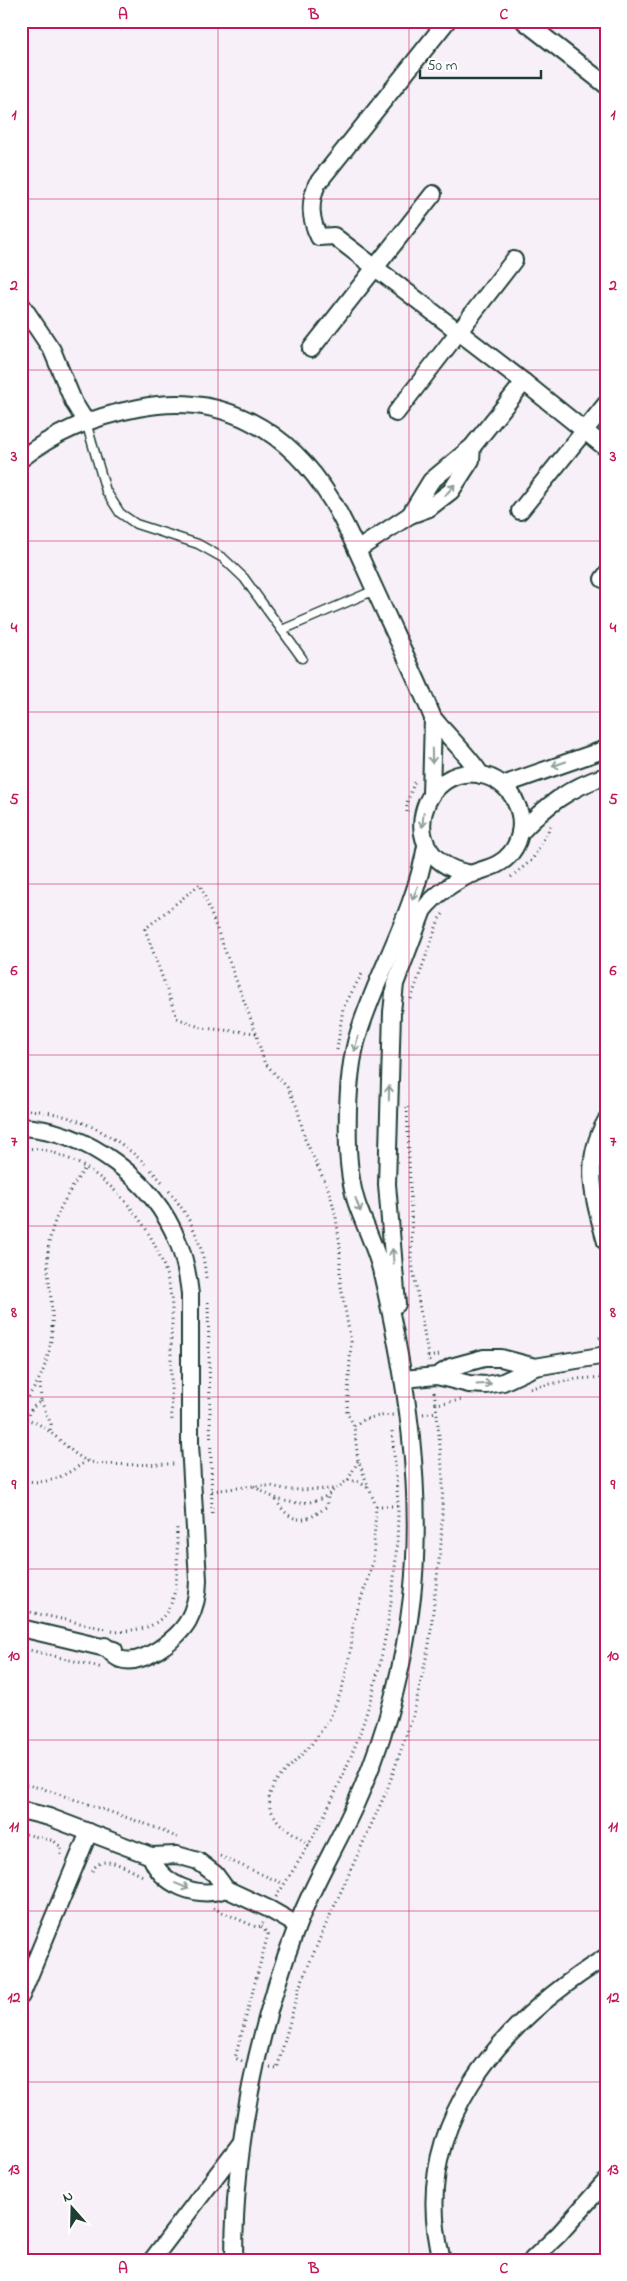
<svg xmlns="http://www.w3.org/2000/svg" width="627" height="2281" font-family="'Indie Flower',sans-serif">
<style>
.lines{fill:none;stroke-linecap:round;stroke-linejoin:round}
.service-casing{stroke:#1f3d34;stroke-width:11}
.minor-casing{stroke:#1f3d34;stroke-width:20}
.path{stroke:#1f3d34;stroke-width:3;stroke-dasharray:1 4;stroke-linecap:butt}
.service{stroke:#fff;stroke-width:8}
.minor{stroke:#fff;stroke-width:16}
.oneway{stroke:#8f9e9a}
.grid{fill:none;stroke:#c2185b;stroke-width:1;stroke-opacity:0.55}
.neatline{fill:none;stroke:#c2185b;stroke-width:2}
.grid-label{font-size:16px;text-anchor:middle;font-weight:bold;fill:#c2185b}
</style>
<rect width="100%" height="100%" fill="#f7f0f9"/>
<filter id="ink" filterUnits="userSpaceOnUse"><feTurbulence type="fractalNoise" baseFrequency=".02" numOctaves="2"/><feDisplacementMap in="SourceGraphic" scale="10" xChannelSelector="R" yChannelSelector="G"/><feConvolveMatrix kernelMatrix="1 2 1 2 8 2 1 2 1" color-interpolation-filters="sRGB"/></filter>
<g filter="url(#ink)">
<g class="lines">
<!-- service casing -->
<g class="service-casing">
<g id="service">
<path d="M 86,422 L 106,491 L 120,513 L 136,524 L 198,544 L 223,558 L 244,578 L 302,658"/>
<path d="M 282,630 L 375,590"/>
</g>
</g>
<!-- minor casing -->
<g class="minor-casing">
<g id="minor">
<path d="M 447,21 L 317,184 C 309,203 310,219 319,237 L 334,236 L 524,382 L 606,448"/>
<path d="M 524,21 L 606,85"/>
<path d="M 21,304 L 52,350 L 74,403 L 86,422"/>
<path d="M 311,349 L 433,194"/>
<path d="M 396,413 L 514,260"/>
<path d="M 21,459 C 55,432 96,416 138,408 C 222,391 289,430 332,501 C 349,529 361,560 375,590 C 394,632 415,674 433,718 C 448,737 467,753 481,775"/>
<path d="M 520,511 L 606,404"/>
<path d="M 410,515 L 431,481 L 472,447 L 524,382"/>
<path d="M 357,550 L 410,515 L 429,508 L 451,491 L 471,460 L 472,447"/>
<path d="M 603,579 L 606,575"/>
<path d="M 503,785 L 606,749"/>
<path d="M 431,795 L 433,718"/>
<path d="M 520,833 C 545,806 570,787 606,776"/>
<path d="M 606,1121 C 582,1164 594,1198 606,1242"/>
<path d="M 21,1127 C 87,1130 154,1180 178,1242 C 185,1259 188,1276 190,1294 L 190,1444 L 198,1580 C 198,1595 195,1608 188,1621 C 178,1639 141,1667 120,1659 C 114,1657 110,1651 105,1646"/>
<path d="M 397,1304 L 387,1184 L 392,1012 L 395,984 L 423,910 C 435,895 454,882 471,874 C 486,868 500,867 511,853 C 522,839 524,819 516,803 C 511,790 499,780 486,776 C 422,756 388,862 473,874"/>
<path d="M 437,1376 L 469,1384 L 486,1385 L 503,1382 L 535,1367 L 606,1355"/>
<path d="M 403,1379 L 437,1376 L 451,1367 L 484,1358 L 501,1358 L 535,1367"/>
<path d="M 21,1628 L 114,1650"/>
<path d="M 21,1810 L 49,1817 L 151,1856 L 177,1855 L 198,1861 L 215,1874 L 226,1889 L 269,1909 L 297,1925"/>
<path d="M 151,1856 C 161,1885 197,1899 226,1889"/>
<path d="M 21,1996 L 89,1832"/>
<path d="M 152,2260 L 241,2143"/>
<path d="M 234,2260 C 234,2146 256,2035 296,1929 C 312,1885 337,1845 356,1803 C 385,1738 404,1667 412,1597 C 424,1488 406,1375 381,1269 C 375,1247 366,1228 358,1207 C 351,1188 349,1168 348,1149 C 347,1113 348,1066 359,1032 C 379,969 415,911 426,846"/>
<path d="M 442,2260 C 407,2127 500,2023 606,1957"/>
<path d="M 532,2260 L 559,2234 L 606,2181"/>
</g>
</g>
<!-- path -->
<g class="path">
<path d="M 407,812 L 407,803 L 415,780"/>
<path d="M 511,877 L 532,860 L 551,826"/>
<path d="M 411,999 L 439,919 L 443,914"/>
<path d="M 256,1033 L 202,1028 L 177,1018 L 145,929 L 200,884 L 256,1033 L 264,1062 L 287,1087 L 297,1107 L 305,1139 L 330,1193 L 336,1217 L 340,1246 L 340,1281 L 351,1342 L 347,1412 L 354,1426 L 358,1460 L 376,1506 L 373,1562 L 353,1624 L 351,1649 L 342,1689 L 329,1720 L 311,1745 L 275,1782 L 269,1796 L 270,1809 L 279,1823 L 309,1845"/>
<path d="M 337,1050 L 343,1008 L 363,972"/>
<path d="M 407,1107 L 412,1235 L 411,1257 L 429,1361"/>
<path d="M 29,1110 C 73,1113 113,1133 145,1164"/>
<path d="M 21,1148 C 29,1149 37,1148 44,1150 C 108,1165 164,1234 171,1298 C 173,1311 172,1326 171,1339 C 171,1367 171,1395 172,1423"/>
<path d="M 151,1170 L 164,1184"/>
<path d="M 169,1191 C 191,1218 203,1243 206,1278"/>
<path d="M 208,1302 L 212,1515"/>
<path d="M 599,1338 L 606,1335"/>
<path d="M 428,1357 L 440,1355"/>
<path d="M 530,1388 L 576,1379 L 606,1377"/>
<path d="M 434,1392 L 436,1404"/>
<path d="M 41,1401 L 51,1424 L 50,1432"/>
<path d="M 21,1404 C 45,1381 54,1344 52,1312 C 51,1289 45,1266 49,1243 C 54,1215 69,1191 85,1168"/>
<path d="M 423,1414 L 437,1412"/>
<path d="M 21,1418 C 48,1422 63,1448 85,1460 C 98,1467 157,1464 174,1464"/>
<path d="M 26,1419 L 32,1408 L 41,1401 L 40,1380"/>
<path d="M 354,1426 C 366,1416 379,1416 394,1415"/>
<path d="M 21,1480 C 50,1486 63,1476 87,1461"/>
<path d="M 348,1480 L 359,1482 L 368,1488"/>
<path d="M 254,1486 C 273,1500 298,1509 322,1498 C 326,1497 331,1492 335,1489"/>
<path d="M 212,1491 L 253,1486 L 271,1486 L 290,1490 L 336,1489 L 348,1480 L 358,1461"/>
<path d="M 276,1500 C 291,1525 306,1524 327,1506 L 328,1495"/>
<path d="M 376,1506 L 398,1506"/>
<path d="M 21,1610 L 106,1629"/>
<path d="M 112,1631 C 120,1633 130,1630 139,1629 C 186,1621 176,1562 177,1527"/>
<path d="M 21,1648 L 103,1668"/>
<path d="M 21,1784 L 41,1788 L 157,1828 L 180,1839"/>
<path d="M 21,1833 L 54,1841 L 61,1847 L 61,1858"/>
<path d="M 220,1856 L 284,1884"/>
<path d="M 92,1871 C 103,1851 129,1870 143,1876"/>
<path d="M 276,1897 C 287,1880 298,1863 308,1846 C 322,1821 335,1794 346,1768 C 380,1691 398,1590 398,1506 C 397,1481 394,1456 392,1431"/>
<path d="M 213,1908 L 256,1927 L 261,1926 L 263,1923"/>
<path d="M 242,2061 L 235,2058 L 268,1934 L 261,1926"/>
<path d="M 270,2068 L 277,2069 L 299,1988 L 323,1931 L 387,1790 L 413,1716 L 429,1645 L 441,1544 L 443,1478 L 436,1404 L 462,1400"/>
</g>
<!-- service -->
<use href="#service" class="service"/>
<!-- minor -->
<use href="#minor" class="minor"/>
</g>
<!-- one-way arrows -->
<defs><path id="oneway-shaft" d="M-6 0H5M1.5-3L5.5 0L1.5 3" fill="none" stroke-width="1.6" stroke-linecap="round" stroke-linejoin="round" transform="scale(1.25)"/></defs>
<g class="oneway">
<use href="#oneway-shaft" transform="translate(450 490) rotate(-50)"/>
<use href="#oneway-shaft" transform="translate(432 756) rotate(89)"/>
<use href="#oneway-shaft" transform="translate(559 764) rotate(161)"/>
<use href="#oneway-shaft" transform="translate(423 820) rotate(95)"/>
<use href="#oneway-shaft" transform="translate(415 893) rotate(112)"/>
<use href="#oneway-shaft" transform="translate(356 1044) rotate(103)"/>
<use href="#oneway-shaft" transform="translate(389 1093) rotate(-89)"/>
<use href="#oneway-shaft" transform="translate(358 1205) rotate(70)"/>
<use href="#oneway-shaft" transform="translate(393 1256) rotate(-95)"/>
<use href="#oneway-shaft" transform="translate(484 1384) rotate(-3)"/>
<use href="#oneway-shaft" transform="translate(182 1886) rotate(22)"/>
</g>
</g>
<!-- grid -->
<path class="grid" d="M 218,21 L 218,2260M 409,21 L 409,2260M 21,199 L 606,199M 21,370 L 606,370M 21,541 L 606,541M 21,712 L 606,712M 21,884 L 606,884M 21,1055 L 606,1055M 21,1226 L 606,1226M 21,1397 L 606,1397M 21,1569 L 606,1569M 21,1740 L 606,1740M 21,1911 L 606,1911M 21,2082 L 606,2082"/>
<!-- margin -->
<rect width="627" height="2281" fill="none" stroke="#fff" stroke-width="55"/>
<!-- north arrow -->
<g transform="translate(72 2208) rotate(340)" stroke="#ffffff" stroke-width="4" paint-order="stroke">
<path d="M0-4L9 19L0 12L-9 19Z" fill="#1f3d34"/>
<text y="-8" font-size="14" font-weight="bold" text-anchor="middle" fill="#1f3d34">N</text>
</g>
<!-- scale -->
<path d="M420 70v8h121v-8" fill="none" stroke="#1f3d34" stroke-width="2.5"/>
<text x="427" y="70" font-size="15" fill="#1f3d34" stroke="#ffffff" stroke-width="4" paint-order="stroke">50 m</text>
<rect x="28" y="28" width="572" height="2226" class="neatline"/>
<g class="grid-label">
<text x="123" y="19">A</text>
<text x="314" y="19">B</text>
<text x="504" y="19">C</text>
<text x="14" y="119">1</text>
<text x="613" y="119">1</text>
<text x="14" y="290">2</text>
<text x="613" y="290">2</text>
<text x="14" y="461">3</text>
<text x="613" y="461">3</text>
<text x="14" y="632">4</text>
<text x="613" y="632">4</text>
<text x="14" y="804">5</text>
<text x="613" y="804">5</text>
<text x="14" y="975">6</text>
<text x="613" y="975">6</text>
<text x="14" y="1146">7</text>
<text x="613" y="1146">7</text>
<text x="14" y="1317">8</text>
<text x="613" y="1317">8</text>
<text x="14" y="1489">9</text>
<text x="613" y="1489">9</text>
<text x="14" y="1660">10</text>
<text x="613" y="1660">10</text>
<text x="14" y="1831">11</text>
<text x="613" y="1831">11</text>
<text x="14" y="2002">12</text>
<text x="613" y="2002">12</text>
<text x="14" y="2174">13</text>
<text x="613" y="2174">13</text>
<text x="123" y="2273">A</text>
<text x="314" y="2273">B</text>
<text x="504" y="2273">C</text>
</g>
</svg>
